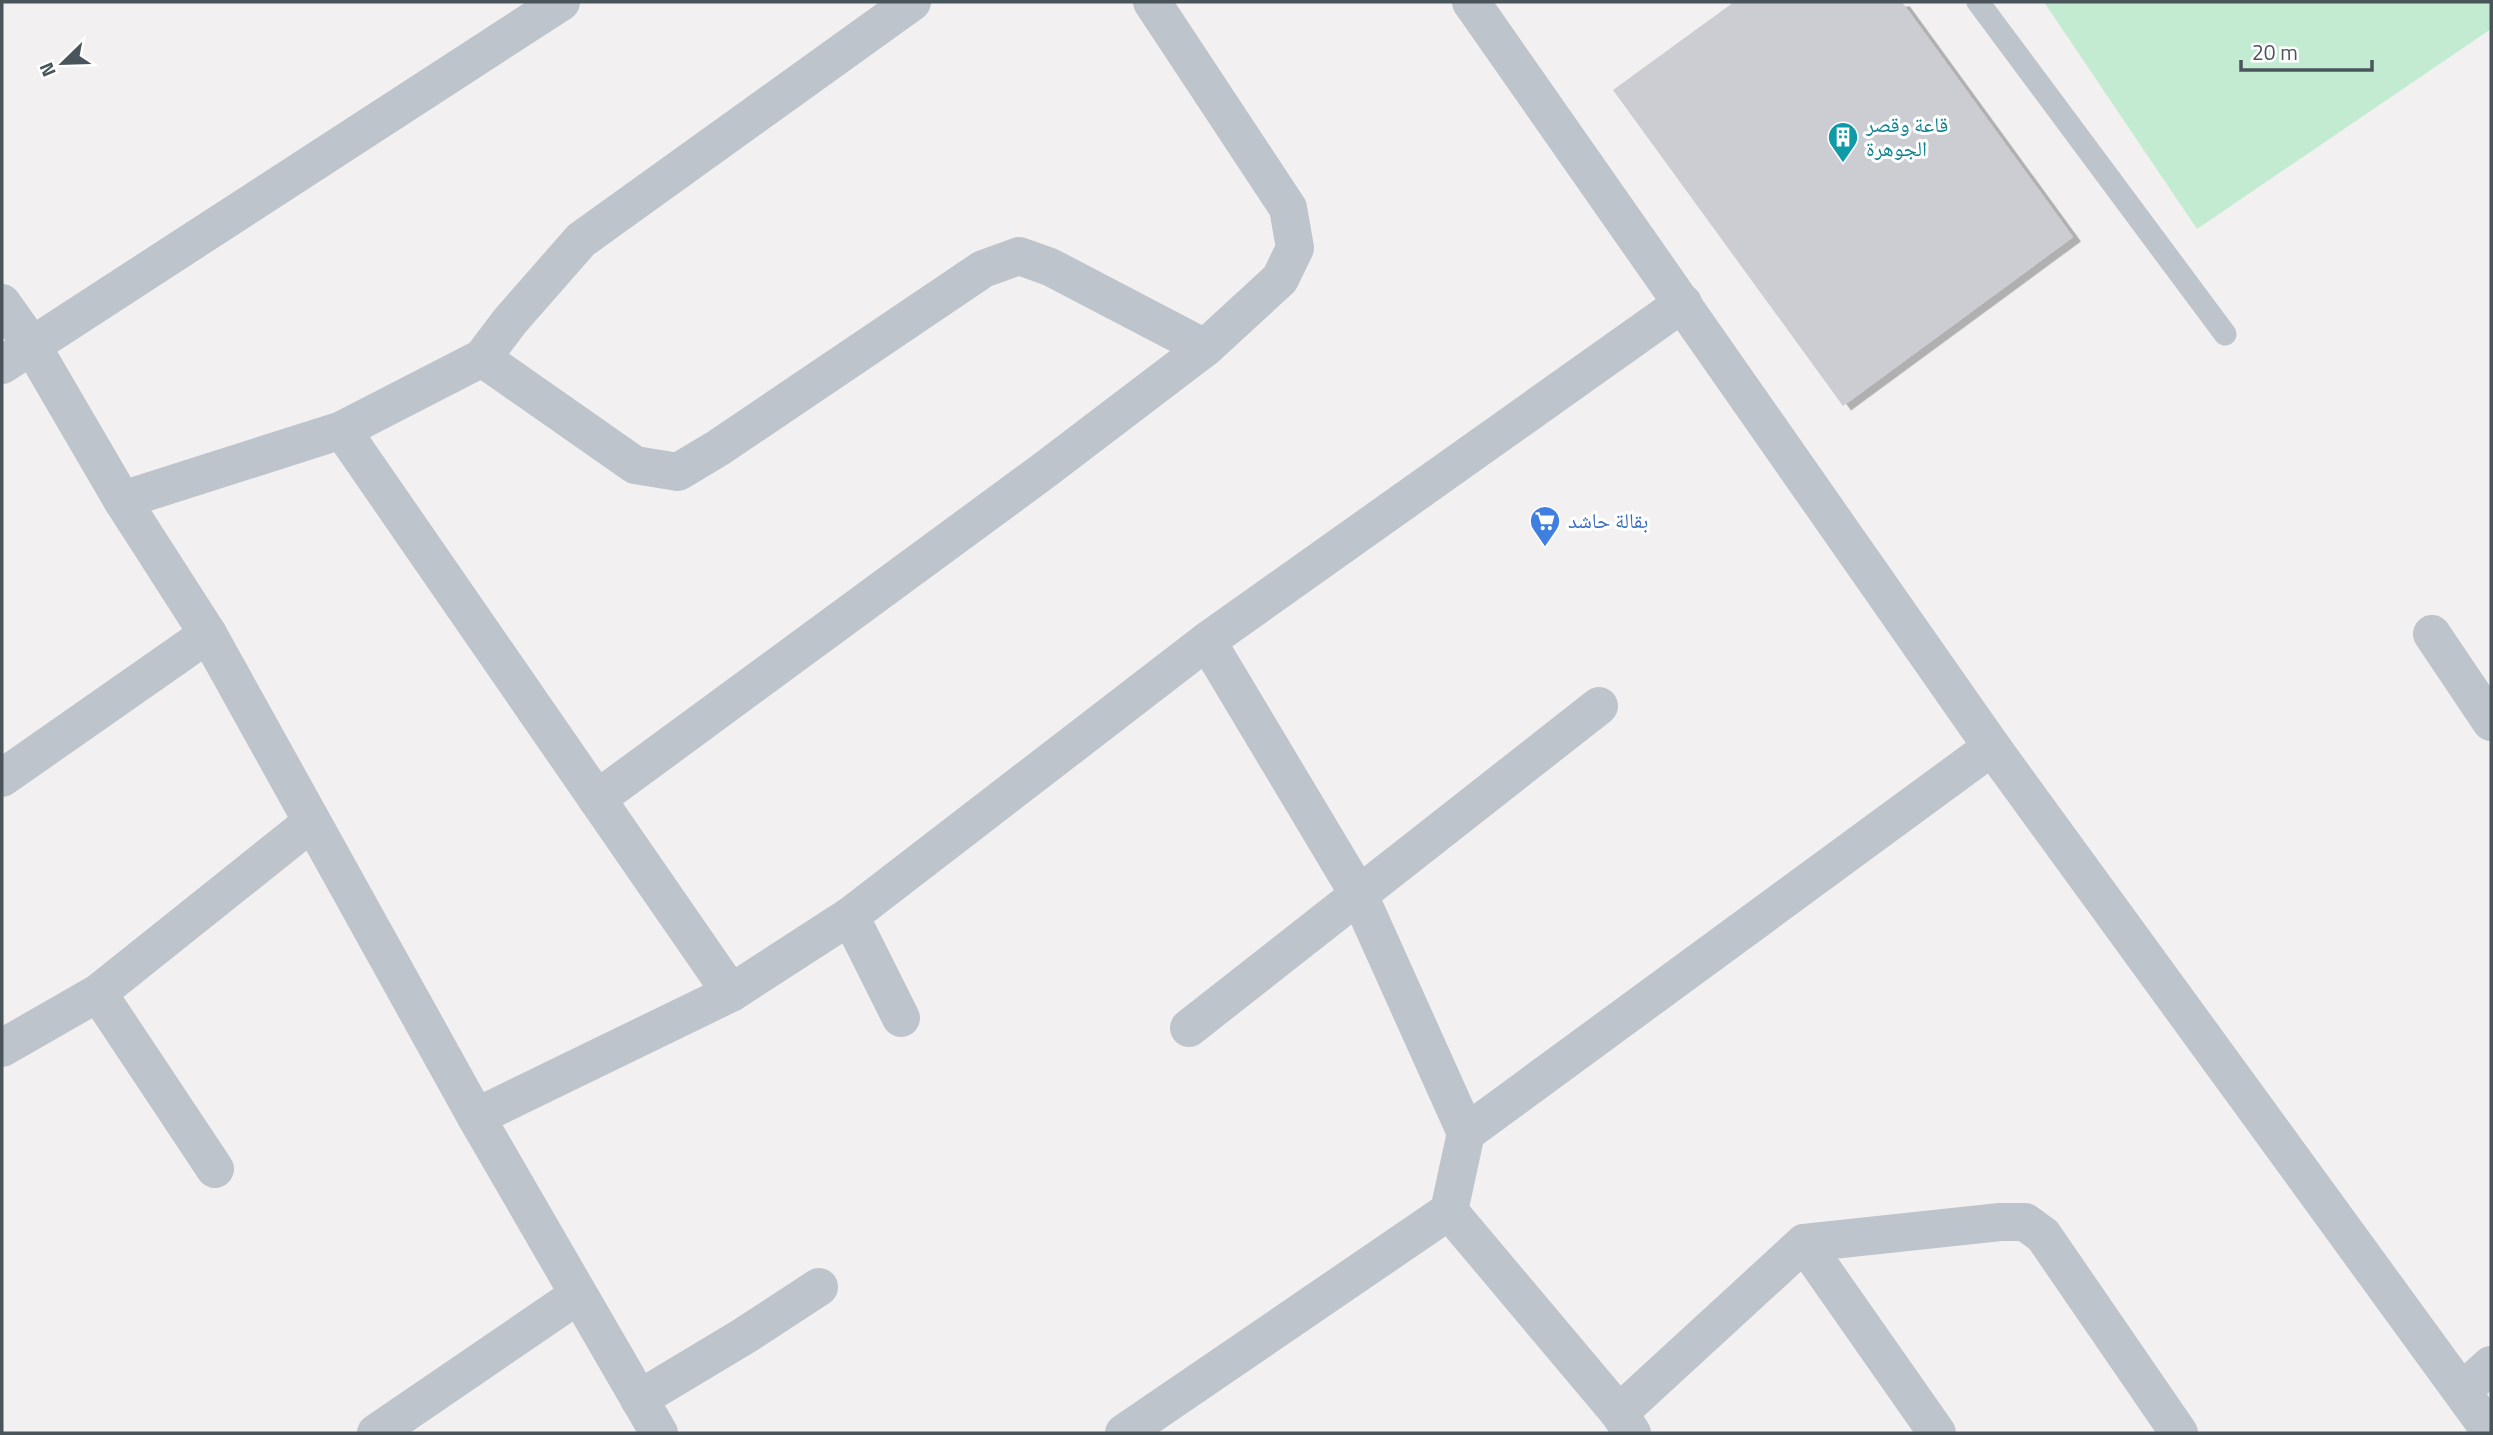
<svg xmlns="http://www.w3.org/2000/svg" width="2493" height="1435" font-family="'Titillium Web','Noto Naskh Arabic',sans-serif">
<style>
.green{fill:#c3ebd1}
.building{fill:#cbcdd2;filter:url(#shadow)}
.lines{fill:none;stroke-linecap:round;stroke-linejoin:round}
.service{stroke:#bdc4cb;stroke-width:23}
.minor{stroke:#bdc4cb;stroke-width:38}
.tertiary{stroke:#bdc4cb;stroke-width:38}
.labels{text-anchor:middle;stroke-width:6;stroke-linejoin:round;paint-order:stroke}
.culture-label{font-size:21px;fill:#0d838f;stroke:#fff;text-anchor:start}
.shop-label{font-size:21px;fill:#366cbe;stroke:#fff;text-anchor:start}
</style>
<defs>
<filter id="shadow"><feDropShadow dx="8" dy="4.5" stdDeviation="0" flood-color="#0004"/></filter>
</defs>
<rect width="100%" height="100%" fill="#f2f0f0"/>
<!-- green -->
<path class="green" d="M 2044,2 L 2491,2 L 2491,29 L 2197,229 Z"/>
<!-- building -->
<path class="building" d="M 1734,2 L 1902,2 L 2073,237 L 1843,406 L 1613,90 Z"/>
<g class="lines">
<!-- service -->
<path class="service" d="M 1978,2 L 2225,334"/>
<!-- minor -->
<g class="minor">
<path d="M 31,344 L 122,500 L 208,634 L 476,1117 L 659,1433"/>
<path d="M 482,358 L 635,465 L 678,472 L 718,448 L 983,269 L 1019,256 L 1050,267 L 1205,348"/>
<path d="M 2,365 L 561,2"/>
<path d="M 342,430 L 731,993"/>
<path d="M 122,500 L 342,430 L 482,358 L 510,321 L 581,240 L 912,2"/>
<path d="M 2432,634 L 2491,722"/>
<path d="M 1207,641 L 1359,895 L 1466,1133 L 1449,1211 L 1619,1413 L 1632,1433"/>
<path d="M 2,778 L 208,634"/>
<path d="M 597,799 L 1042,472 L 1205,348 L 1280,279 L 1295,248 L 1288,208 L 1152,2"/>
<path d="M 850,916 L 901,1018"/>
<path d="M 98,993 L 215,1169"/>
<path d="M 1189,1028 L 1599,706"/>
<path d="M 2,1048 L 98,993 L 312,822"/>
<path d="M 476,1117 L 731,993 L 850,916 L 1207,641 L 1683,303"/>
<path d="M 1466,1133 L 1992,747"/>
<path d="M 1804,1243 L 1937,1433"/>
<path d="M 2462,1391 L 2491,1365"/>
<path d="M 639,1399 L 744,1336 L 819,1287"/>
<path d="M 1619,1413 L 1804,1243 L 2000,1222 L 2025,1222 L 2043,1235 L 2179,1433"/>
<path d="M 376,1433 L 578,1295"/>
<path d="M 1124,1433 L 1449,1211"/>
</g>
<!-- tertiary -->
<g class="tertiary">
<path d="M 1471,2 L 1992,747 L 2491,1432"/>
<path d="M 2,303 L 31,344"/>
</g>
</g>
<!-- icons -->
<defs>
<g id="building-pin" transform="scale(1.575)"><path d="M0 17L-7.5 6A9.5 9.5 0 1 1 7.5 6Z" fill="#0f9aa8" stroke="#fff"/><path d="M-4-6H4V6H1V3H-1V6H-4ZM-2.5-4.3h1.7v1.8h-1.7ZM.8-4.3h1.7v1.8H.8ZM-2.5-1h1.7V.8h-1.7ZM.8-1h1.7V.8H.8Z" fill="#fff"/></g>
<g id="supermarket-pin" transform="scale(1.575)"><path d="M0 17L-7.5 6A9.5 9.5 0 1 1 7.5 6Z" fill="#3f7fe0" stroke="#fff"/><path d="M-6-5.5h2.5l.6 2H6L4.5 2H-2.5L-4.4-4H-6ZM-1.5 3.2a1.3 1.3 0 1 0 .1 0ZM3 3.2a1.3 1.3 0 1 0 .1 0Z" fill="#fff"/></g>
</defs>
<g fill-rule="evenodd">
<use href="#building-pin" x="1843" y="137"/>
<use href="#supermarket-pin" x="1545" y="521"/>
</g>
<g class="labels">
<!-- culture labels -->
<g class="culture-label">
<text x="1866" y="132">قاعة وقصر<tspan x="1866" dy="24">الجوهرة</tspan></text>
</g>
<!-- shop labels -->
<g class="shop-label">
<text x="1568" y="528">بقالة حاشد</text>
</g>
</g>
<!-- border -->
<rect width="2493" height="1435" fill="none" stroke="#4a545b" stroke-width="7"/>
<!-- north arrow -->
<g transform="translate(63 63) rotate(247)" stroke="#ffffff" stroke-width="5" paint-order="stroke">
<path d="M0-5L12 26L0 18L-12 26Z" fill="#4a545b"/>
<text y="-10" font-size="19" font-weight="bold" text-anchor="middle" fill="#4a545b">N</text>
</g>
<!-- scale -->
<path d="M2241 60v10h131v-10" fill="none" stroke="#4a545b" stroke-width="3.5"/>
<text x="2252" y="60" font-size="21" fill="#4a545b" stroke="#ffffff" stroke-width="5" paint-order="stroke">20 m</text>
</svg>
